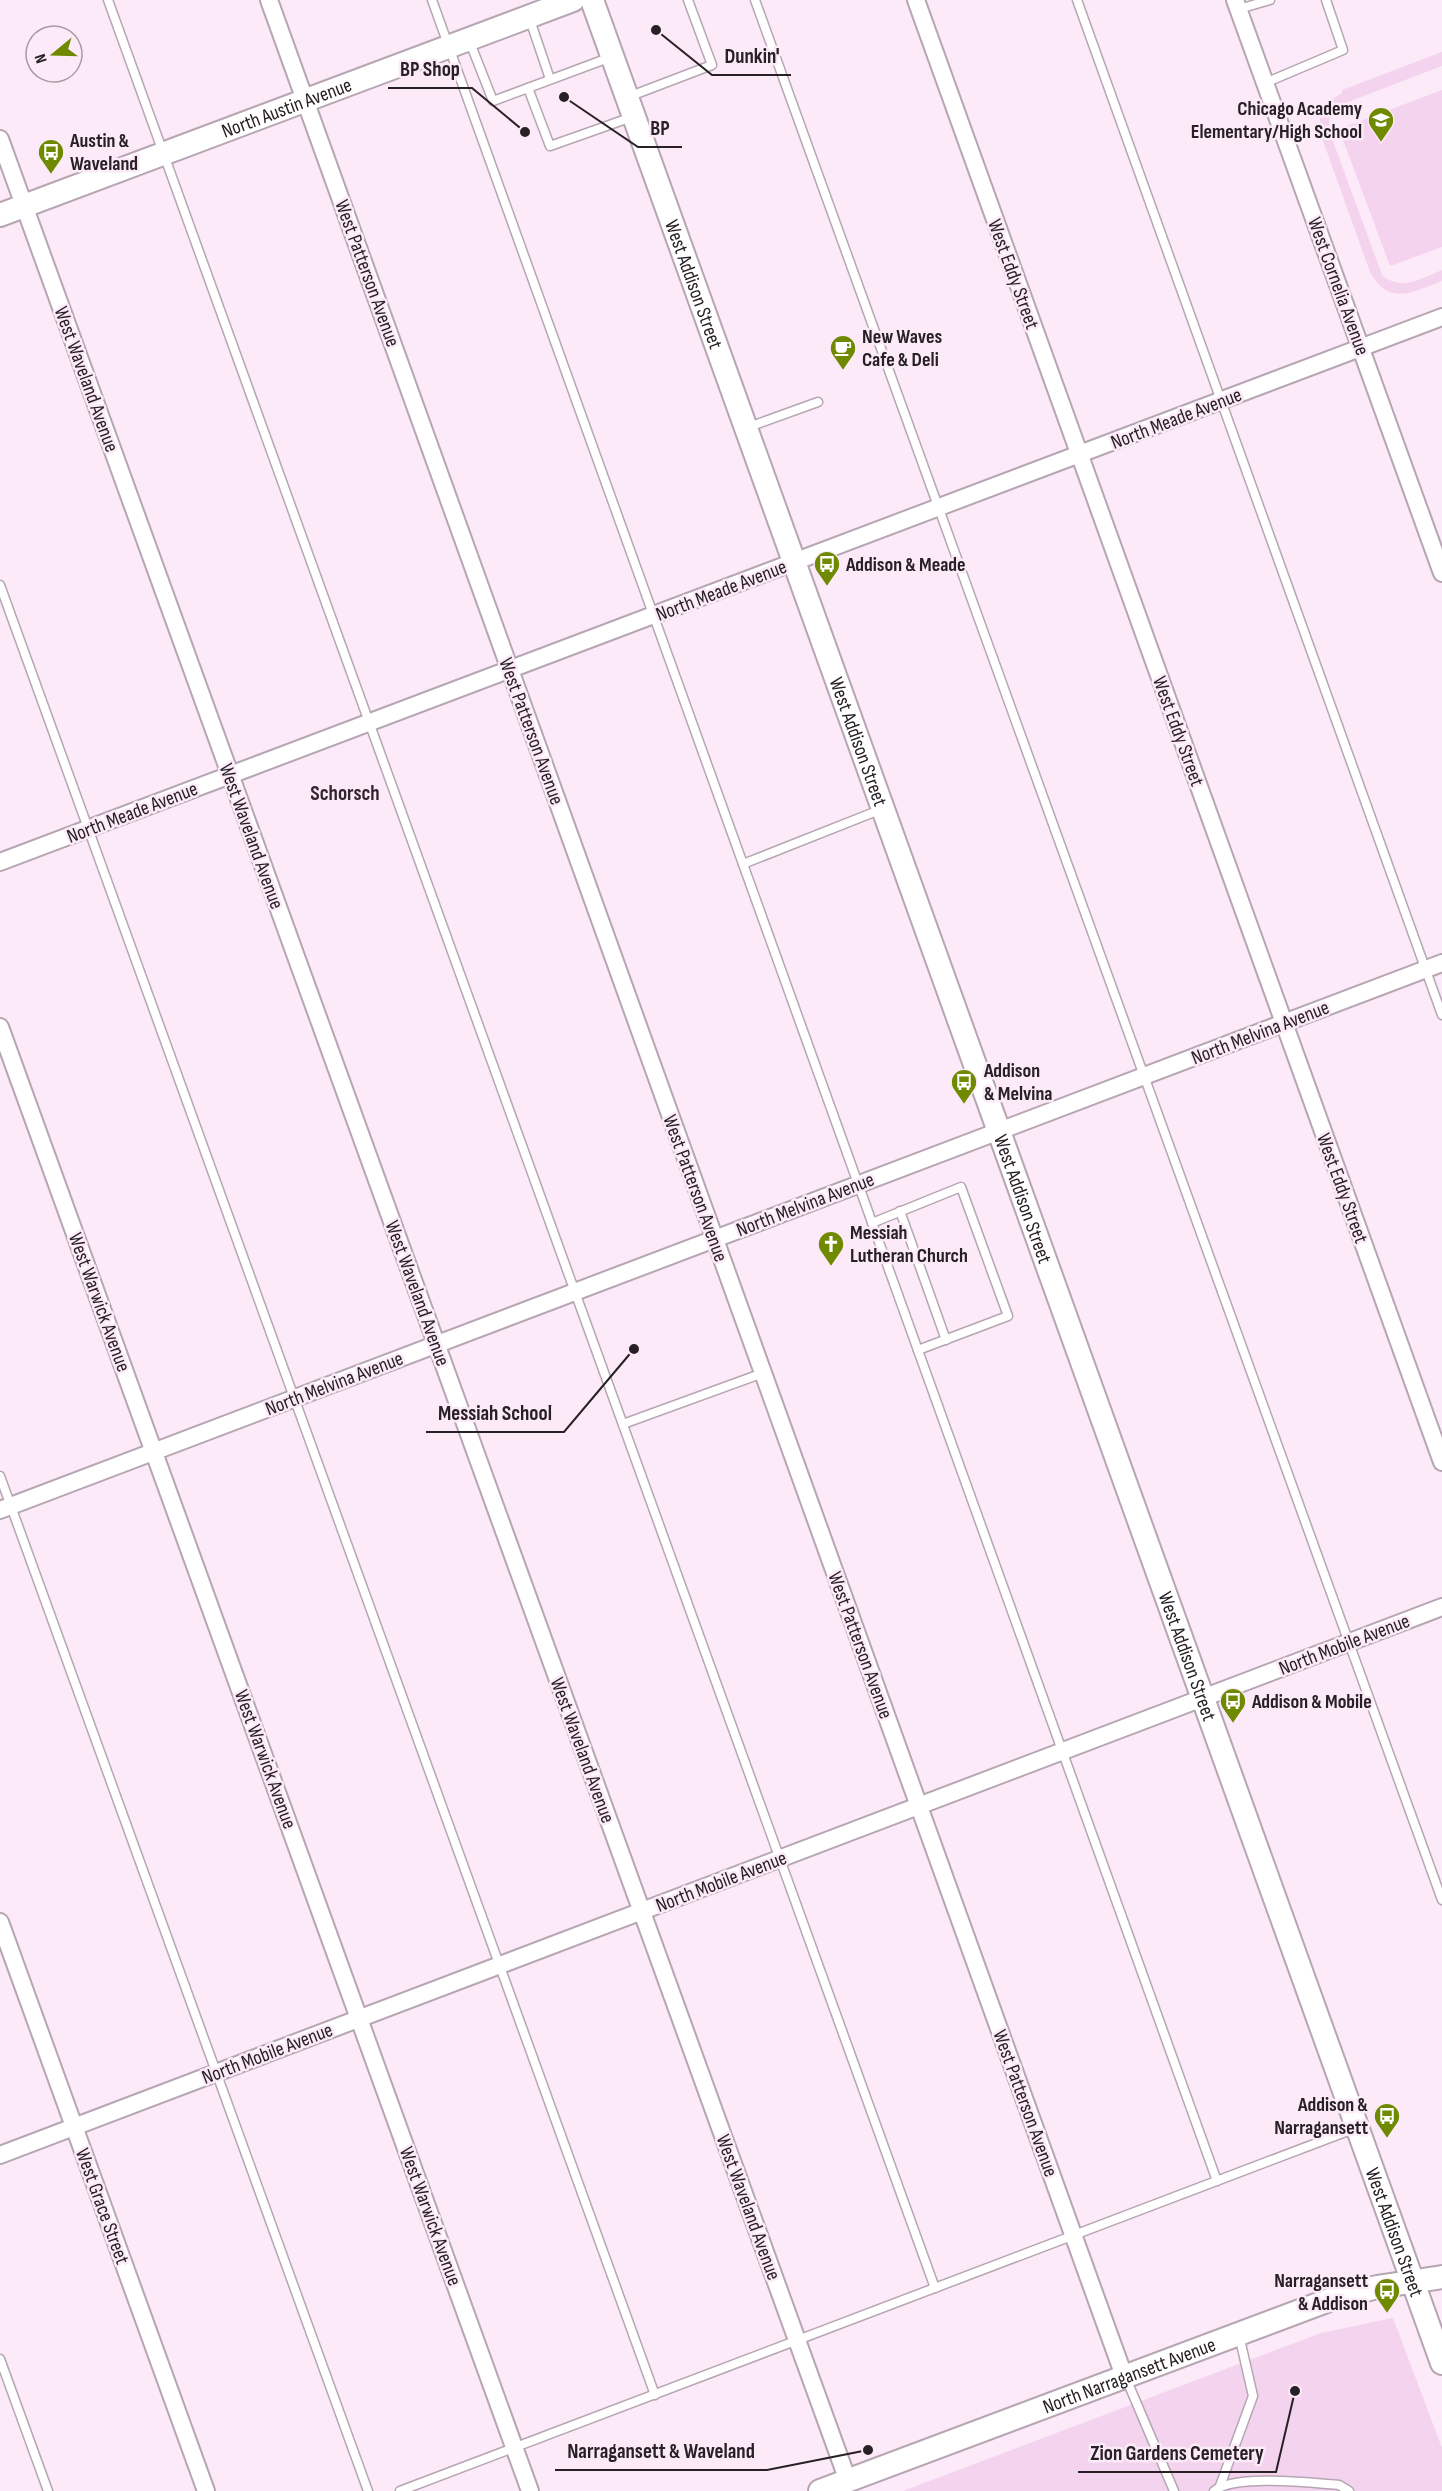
<svg xmlns="http://www.w3.org/2000/svg" width="1442" height="2491" font-family="'Sofia Sans Condensed',sans-serif">
<style>
.green{fill:#f4d3ee}
.lines{fill:none;stroke-linecap:round;stroke-linejoin:round}
.lane-casing{stroke:#b6a6b3;stroke-width:11}
.street-casing{stroke:#b6a6b3;stroke-width:20}
.secondary-casing{stroke:#b6a6b3;stroke-width:26}
.lane{stroke:#fff;stroke-width:8}
.street{stroke:#fff;stroke-width:16}
.secondary{stroke:#fff;stroke-width:22}
.labels{text-anchor:middle;stroke-width:5;stroke-linejoin:round;paint-order:stroke}
.street-label{font-size:20px;fill:#272126;stroke:#fceaf8}
.poi-label{font-size:20px;font-weight:bold;fill:#272126;stroke:#fceaf8;text-anchor:start}
.neighbourhood-label{font-size:21px;font-weight:bold;fill:#31252f;stroke:#fceaf8}
.leader{fill:none;stroke:#272126;stroke-width:2}
.callout-dot{fill:#272126;stroke:#fceaf8;stroke-width:2}
.callout-label{font-size:21px;text-anchor:middle;font-weight:bold;fill:#272126;stroke:#fceaf8;stroke-width:5;stroke-linejoin:round;paint-order:stroke}
</style>
<rect width="100%" height="100%" fill="#fceaf8"/>
<!-- green -->
<g class="green">
<path d="M 1442,52 L 1442,66 L 1340,105 L 1329,120 L 1330,133 L 1382,275 C 1401,292 1422,278 1442,270 L 1442,281 C 1413,292 1389,307 1370,272 L 1321,135 C 1316,115 1325,103 1342,93 L 1342,90 Z"/>
<path d="M 1442,90 L 1442,247 L 1390,266 L 1339,129 Z"/>
<path d="M 1393,2318 L 1442,2448 L 1442,2491 L 903,2491 L 1321,2333 Z"/>
</g>
<g class="lines">
<!-- lane casing -->
<g class="lane-casing">
<g id="lane">
<path d="M 108,0 L 935,2288"/>
<path d="M 432,0 L 1217,2181"/>
<path d="M 755,0 L 1442,1900"/>
<path d="M 1077,0 L 1442,1015"/>
<path d="M 1239,9 L 1270,0"/>
<path d="M 529,17 L 550,79"/>
<path d="M 469,40 L 493,101 L 611,57"/>
<path d="M 1265,83 L 1343,50 L 1326,0"/>
<path d="M 528,88 L 550,146 L 632,117"/>
<path d="M 628,97 L 712,65 L 688,0"/>
<path d="M 746,428 L 818,402"/>
<path d="M 0,585 L 655,2395"/>
<path d="M 743,864 L 882,809"/>
<path d="M 900,1211 L 946,1340"/>
<path d="M 872,1223 L 961,1187 L 1008,1316 L 918,1350"/>
<path d="M 623,1424 L 763,1373"/>
<path d="M 0,1476 L 368,2491"/>
<path d="M 0,2359 L 48,2491"/>
<path d="M 1125,2376 L 1174,2491"/>
<path d="M 1220,2486 L 1253,2396 L 1239,2335"/>
<path d="M 400,2491 L 1356,2128"/>
<path d="M 1214,2491 C 1235,2474 1311,2483 1339,2485 L 1349,2491"/>
</g>
</g>
<!-- street casing -->
<g class="street-casing">
<g id="street">
<path d="M 269,0 L 1124,2376"/>
<path d="M 916,0 L 1442,1462"/>
<path d="M 1235,0 L 1442,573"/>
<path d="M 0,139 L 848,2481"/>
<path d="M 0,862 L 1442,317"/>
<path d="M 0,1027 L 530,2491"/>
<path d="M 0,1510 L 1442,963"/>
<path d="M 0,1922 L 206,2491"/>
<path d="M 0,2155 L 1442,1607"/>
</g>
</g>
<!-- secondary casing -->
<g class="secondary-casing">
<g id="secondary">
<path id="s1" d="M 592,0 L 1442,2363"/>
<path id="s2" d="M 0,215 L 573,0"/>
<path id="s3" d="M 820,2491 L 1332,2299 L 1377,2287 L 1442,2277"/>
</g>
</g>
<!-- lane -->
<use href="#lane" class="lane"/>
<!-- street -->
<use href="#street" class="street"/>
<!-- secondary -->
<use href="#secondary" class="secondary"/>
</g>
<!-- icons -->
<defs>
<g id="school-pin" transform="scale(1.35)"><path d="M0 17L-7.5 6A9.5 9.5 0 1 1 7.5 6Z" fill="#6f8a00" stroke="#fceaf8"/><path d="M0-5L7-2L0 1L-7-2ZM-4 1L0 2.5L4 1V4Q0 6-4 4Z" fill="#fff"/></g>
<g id="bus-pin" transform="scale(1.35)"><path d="M0 17L-7.5 6A9.5 9.5 0 1 1 7.5 6Z" fill="#6f8a00" stroke="#fceaf8"/><path d="M-5-6H5V4H4V6H2V4H-2V6H-4V4H-5ZM-3.5-4V0h7V-4ZM-3.5 1.2v1.5H-2V1.2ZM2 1.2v1.5H3.5V1.2Z" fill="#fff"/></g>
<g id="cafe-pin" transform="scale(1.35)"><path d="M0 17L-7.5 6A9.5 9.5 0 1 1 7.5 6Z" fill="#6f8a00" stroke="#fceaf8"/><path d="M-5.5-4.5H6V0H3Q3 3.5 0 3.5H-2.5Q-5.5 3.5-5.5 0ZM3-3.2v2h1.7v-2ZM-6 4.5H4V6H-6Z" fill="#fff"/></g>
<g id="church-pin" transform="scale(1.35)"><path d="M0 17L-7.5 6A9.5 9.5 0 1 1 7.5 6Z" fill="#6f8a00" stroke="#fceaf8"/><path d="M-1.2-6h2.4v3.5h3.3v2.4h-3.3V6h-2.4V-.1h-3.3v-2.4h3.3Z" fill="#fff"/></g>
</defs>
<g fill-rule="evenodd">
<use href="#school-pin" x="1381" y="120"/>
<use href="#bus-pin" x="51" y="152"/>
<use href="#cafe-pin" x="843" y="348"/>
<use href="#bus-pin" x="827" y="564"/>
<use href="#bus-pin" x="964" y="1082"/>
<use href="#church-pin" x="831" y="1244"/>
<use href="#bus-pin" x="1233" y="1701"/>
<use href="#bus-pin" x="1387" y="2116"/>
<use href="#bus-pin" x="1387" y="2291"/>
</g>
<g class="labels">
<!-- street labels -->
<g class="street-label">
<text dy="7" stroke="none"><textPath href="#s2" startOffset="306">North Austin Avenue</textPath></text>
<text transform="translate(368 273) rotate(70)" y="7">West Patterson Avenue</text>
<text transform="translate(1014 274) rotate(70)" y="7">West Eddy Street</text>
<text dy="7" stroke="none"><textPath href="#s1" startOffset="302">West Addison Street</textPath></text>
<text transform="translate(1339 286) rotate(70)" y="7">West Cornelia Avenue</text>
<text transform="translate(87 379) rotate(70)" y="7">West Waveland Avenue</text>
<text transform="translate(1176 418) rotate(-21)" y="7">North Meade Avenue</text>
<text transform="translate(721 590) rotate(-21)" y="7">North Meade Avenue</text>
<text transform="translate(532 731) rotate(70)" y="7">West Patterson Avenue</text>
<text transform="translate(1179 731) rotate(70)" y="7">West Eddy Street</text>
<text dy="7" stroke="none"><textPath href="#s1" startOffset="788">West Addison Street</textPath></text>
<text transform="translate(132 812) rotate(-21)" y="7">North Meade Avenue</text>
<text transform="translate(252 836) rotate(70)" y="7">West Waveland Avenue</text>
<text transform="translate(1260 1032) rotate(-21)" y="7">North Melvina Avenue</text>
<text transform="translate(696 1188) rotate(70)" y="7">West Patterson Avenue</text>
<text transform="translate(1343 1188) rotate(70)" y="7">West Eddy Street</text>
<text dy="7" stroke="none"><textPath href="#s1" startOffset="1274">West Addison Street</textPath></text>
<text transform="translate(805 1204) rotate(-21)" y="7">North Melvina Avenue</text>
<text transform="translate(418 1293) rotate(70)" y="7">West Waveland Avenue</text>
<text transform="translate(100 1302) rotate(70)" y="7">West Warwick Avenue</text>
<text transform="translate(334 1383) rotate(-21)" y="7">North Melvina Avenue</text>
<text transform="translate(1344 1644) rotate(-21)" y="7">North Mobile Avenue</text>
<text transform="translate(861 1645) rotate(70)" y="7">West Patterson Avenue</text>
<text dy="7" stroke="none"><textPath href="#s1" startOffset="1760">West Addison Street</textPath></text>
<text transform="translate(583 1750) rotate(70)" y="7">West Waveland Avenue</text>
<text transform="translate(266 1759) rotate(70)" y="7">West Warwick Avenue</text>
<text transform="translate(721 1881) rotate(-21)" y="7">North Mobile Avenue</text>
<text transform="translate(267 2053) rotate(-21)" y="7">North Mobile Avenue</text>
<text transform="translate(1026 2103) rotate(70)" y="7">West Patterson Avenue</text>
<text transform="translate(103 2206) rotate(70)" y="7">West Grace Street</text>
<text transform="translate(749 2207) rotate(70)" y="7">West Waveland Avenue</text>
<text transform="translate(431 2216) rotate(70)" y="7">West Warwick Avenue</text>
<text dy="7" stroke="none"><textPath href="#s1" startOffset="2372">West Addison Street</textPath></text>
<text dy="7" stroke="none"><textPath href="#s3" startOffset="330">North Narragansett Avenue</textPath></text>
</g>
<!-- poi labels -->
<g class="poi-label">
<text x="1362" y="115" text-anchor="end">Chicago Academy<tspan x="1362" dy="23">Elementary/High School</tspan></text>
<text x="70" y="147">Austin &amp;<tspan x="70" dy="23">Waveland</tspan></text>
<text x="862" y="343">New Waves<tspan x="862" dy="23">Cafe &amp; Deli</tspan></text>
<text x="846" y="571">Addison &amp; Meade</text>
<text x="984" y="1077">Addison<tspan x="984" dy="23">&amp; Melvina</tspan></text>
<text x="850" y="1239">Messiah<tspan x="850" dy="23">Lutheran Church</tspan></text>
<text x="1252" y="1708">Addison &amp; Mobile</text>
<text x="1368" y="2111" text-anchor="end">Addison &amp;<tspan x="1368" dy="23">Narragansett</tspan></text>
<text x="1368" y="2287" text-anchor="end">Narragansett<tspan x="1368" dy="23">&amp; Addison</tspan></text>
</g>
<!-- neighbourhood labels -->
<g class="neighbourhood-label">
<text x="345" y="800">Schorsch</text>
</g>
</g>
<!-- callouts -->
<path class="leader" d="M656 30L712 75H791M525 132L472 88H388M564 97L638 147H682M634 1349L564 1432H426M868 2450L767 2470H555M1295 2391L1276 2472H1078"/>
<g class="callout-dot">
<circle cx="656" cy="30" r="6"/>
<circle cx="525" cy="132" r="6"/>
<circle cx="564" cy="97" r="6"/>
<circle cx="634" cy="1349" r="6"/>
<circle cx="868" cy="2450" r="6"/>
<circle cx="1295" cy="2391" r="6"/>
</g>
<g class="callout-label">
<text x="752" y="63">Dunkin'</text>
<text x="430" y="76">BP Shop</text>
<text x="660" y="135">BP</text>
<text x="495" y="1420">Messiah School</text>
<text x="661" y="2458">Narragansett &amp; Waveland</text>
<text x="1177" y="2460">Zion Gardens Cemetery</text>
</g>
<!-- north arrow -->
<g transform="translate(54 54) rotate(251)"><circle r="28" fill="#fceaf8" stroke="#a79aa4" stroke-width="1.5"/>
<path d="M0-4.5L10 22L0 15L-10 22Z" fill="#6f8a00"/>
<text y="-9" font-size="16" font-weight="bold" text-anchor="middle" fill="#272126">N</text>
</g>
</svg>
